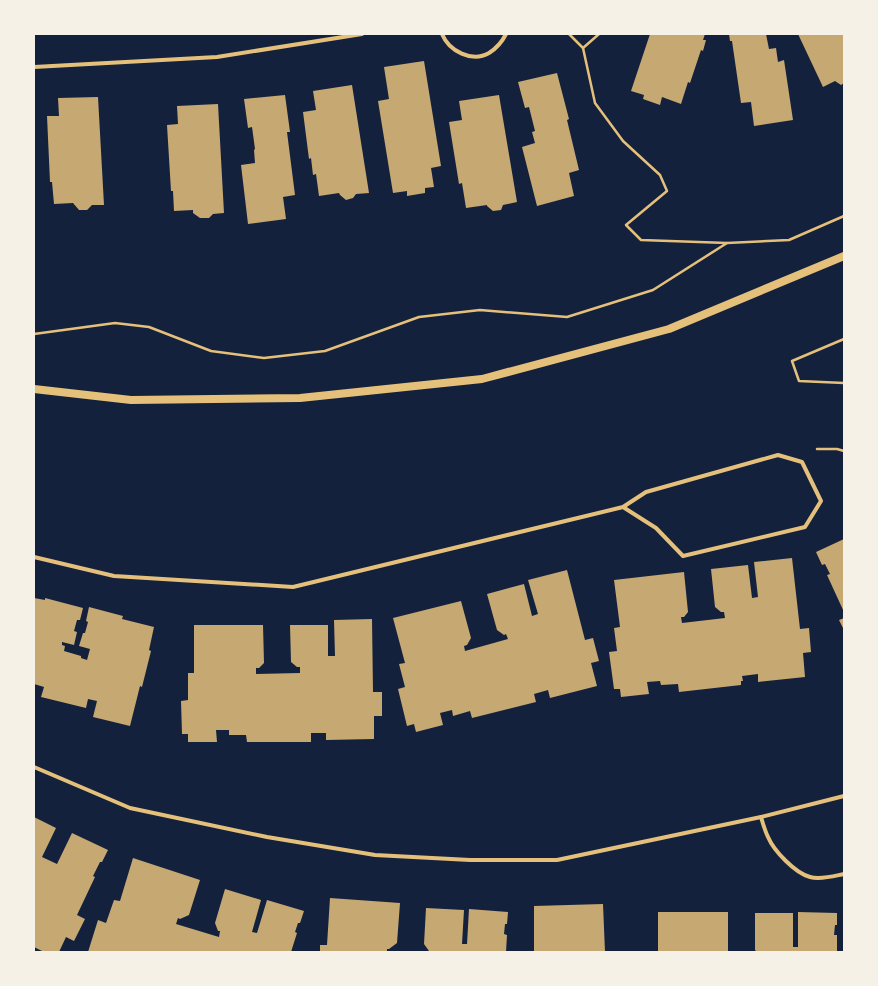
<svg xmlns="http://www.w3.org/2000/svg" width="878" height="986" font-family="'Titillium Web',sans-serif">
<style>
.building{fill:#c6a872}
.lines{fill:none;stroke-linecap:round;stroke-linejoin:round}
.path{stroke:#e5c07b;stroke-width:2.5}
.minor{stroke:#e5c07b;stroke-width:4}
.secondary{stroke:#e5c07b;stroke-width:8}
</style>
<rect width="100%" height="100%" fill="#14213d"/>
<!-- building -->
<g class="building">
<path d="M 650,34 L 705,34 L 703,40 L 706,40 L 703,51 L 701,50 L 690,83 L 688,82 L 681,104 L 662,97 L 660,105 L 643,99 L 644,95 L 631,91 Z"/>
<path d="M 729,34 L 766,34 L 769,49 L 776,48 L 778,62 L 784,60 L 793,120 L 754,126 L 751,102 L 741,103 L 732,41 L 730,41 Z"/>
<path d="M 798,34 L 844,34 L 844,83 L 841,85 L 835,81 L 823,87 Z"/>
<path d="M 424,61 L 441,166 L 431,168 L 434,187 L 425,188 L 425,193 L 407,196 L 407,191 L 393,193 L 378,101 L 389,99 L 384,67 Z"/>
<path d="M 557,73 L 569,119 L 567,120 L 579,170 L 569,173 L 574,196 L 537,206 L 522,147 L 535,143 L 532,132 L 535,131 L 529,107 L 525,108 L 518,82 Z"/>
<path d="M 352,85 L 369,193 L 356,194 L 353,198 L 346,200 L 340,195 L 339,193 L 319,196 L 316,174 L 313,175 L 311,158 L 309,159 L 303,112 L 316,110 L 313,91 Z"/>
<path d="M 285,95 L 290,132 L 287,132 L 295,195 L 283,197 L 286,219 L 248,224 L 241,165 L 255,163 L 254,150 L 255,149 L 252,127 L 248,128 L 244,99 Z"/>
<path d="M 499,95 L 517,202 L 503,205 L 501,210 L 493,211 L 487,206 L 487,205 L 466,208 L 462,183 L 459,184 L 449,122 L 462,120 L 459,101 Z"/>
<path d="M 98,97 L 104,205 L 92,205 L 87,210 L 79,210 L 73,203 L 54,204 L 52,182 L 50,182 L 47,116 L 59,116 L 58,98 Z"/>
<path d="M 218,104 L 224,213 L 213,214 L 209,218 L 200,218 L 193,213 L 193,210 L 174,211 L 173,191 L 171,191 L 167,125 L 178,124 L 177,106 Z"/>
<path d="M 844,539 L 844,612 L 827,575 L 830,574 L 825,564 L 822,565 L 816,552 Z"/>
<path d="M 792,558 L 800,629 L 809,628 L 811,652 L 803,653 L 805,677 L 758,682 L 758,674 L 742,676 L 743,681 L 741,681 L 741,685 L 679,692 L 678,684 L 661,685 L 660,681 L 647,682 L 649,694 L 621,697 L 620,689 L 614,689 L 609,652 L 617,651 L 614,628 L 620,627 L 614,580 L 684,572 L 688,612 L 684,617 L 681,617 L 682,623 L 725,618 L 724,612 L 721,612 L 715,607 L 711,569 L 748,565 L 752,598 L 758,597 L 754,562 Z"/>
<path d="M 567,570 L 585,640 L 593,638 L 599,661 L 591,663 L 597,686 L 550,698 L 548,690 L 534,694 L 536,702 L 472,718 L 470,711 L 453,716 L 452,710 L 440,713 L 443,725 L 416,732 L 414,724 L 407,726 L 398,689 L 405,687 L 399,664 L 405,663 L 393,618 L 461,601 L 471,638 L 467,645 L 464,646 L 465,651 L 508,639 L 506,634 L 504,635 L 497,630 L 487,594 L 524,584 L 532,616 L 538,614 L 528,580 Z"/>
<path d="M 34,598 L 45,600 L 45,598 L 83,608 L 80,620 L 77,620 L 74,631 L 77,632 L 74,645 L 62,642 L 62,645 L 65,646 L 64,651 L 81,656 L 81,658 L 87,660 L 90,649 L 79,646 L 83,633 L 85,633 L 88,622 L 86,621 L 89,607 L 123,616 L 122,619 L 154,627 L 149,650 L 151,651 L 142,687 L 140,686 L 130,726 L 93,717 L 97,701 L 88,699 L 86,708 L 41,697 L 44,687 L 34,684 Z"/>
<path d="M 844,618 L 844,630 L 839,620 Z"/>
<path d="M 372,619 L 373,692 L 382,692 L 382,716 L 374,716 L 374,739 L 326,740 L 326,733 L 311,733 L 311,742 L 247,742 L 246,735 L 229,735 L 229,730 L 216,730 L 217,742 L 188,742 L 188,734 L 182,734 L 181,701 L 188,700 L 188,673 L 194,673 L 194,625 L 263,625 L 264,663 L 259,668 L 256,668 L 256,674 L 300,673 L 300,667 L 297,667 L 291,662 L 290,625 L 328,625 L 328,656 L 335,656 L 334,620 Z"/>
<path d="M 34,817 L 56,828 L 42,857 L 57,864 L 72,833 L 108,850 L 102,862 L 100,862 L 93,876 L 95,877 L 77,915 L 85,919 L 74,941 L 66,937 L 59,952 L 44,952 L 34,947 Z"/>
<path d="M 133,858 L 200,880 L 189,915 L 180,919 L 178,918 L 176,924 L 219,937 L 220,931 L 218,931 L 215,923 L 225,889 L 261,900 L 252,932 L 257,933 L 267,900 L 304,911 L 300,923 L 298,923 L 295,932 L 297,933 L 291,952 L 88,952 L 98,920 L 106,923 L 114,900 L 120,901 Z"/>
<path d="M 330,898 L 400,903 L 397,943 L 389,949 L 387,949 L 387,952 L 320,952 L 320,945 L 327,945 Z"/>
<path d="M 603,904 L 605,952 L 534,952 L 534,906 Z"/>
<path d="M 426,908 L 464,910 L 462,944 L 467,944 L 469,909 L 508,912 L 507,924 L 505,924 L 504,934 L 507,935 L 506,952 L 429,951 L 424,944 Z"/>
<path d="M 658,912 L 728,912 L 728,951 L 727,952 L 658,952 Z"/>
<path d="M 798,912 L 837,913 L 837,925 L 835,925 L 834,935 L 837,935 L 837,952 L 757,952 L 755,950 L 755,913 L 793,913 L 793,947 L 798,947 Z"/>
</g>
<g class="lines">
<!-- path -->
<g class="path">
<path d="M 569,34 L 583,48 L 595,103 L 623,141 L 660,175 L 667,191 L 626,225 L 641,240 L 727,243"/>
<path d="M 583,48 L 599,34"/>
<path d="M 34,334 L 115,323 L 149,327 L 211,351 L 264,358 L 325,351 L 419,317 L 480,310 L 567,317 L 653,290 L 727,243 L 789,240 L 844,216"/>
<path d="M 844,339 L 792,361 L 799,381 L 844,383"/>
<path d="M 817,449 L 837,449 L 844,451"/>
</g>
<!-- minor -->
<g class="minor">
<path d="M 442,34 C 449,51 472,63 489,53 C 497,48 502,42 506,34"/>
<path d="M 34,67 L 217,57 L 362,34"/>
<path d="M 34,557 L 114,576 L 293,587 L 623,507 L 646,492 L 778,455 L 802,462 L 821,501 L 805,527 L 683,556 L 656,528 L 623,507"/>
<path d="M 34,767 L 130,808 L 267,837 L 375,855 L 470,860 L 557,860 L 761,817 L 844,796"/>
<path d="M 761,817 C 763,824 765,831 768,837 C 774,851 795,873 810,877 C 821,880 834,876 844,874"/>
</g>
<!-- secondary -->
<path class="secondary" d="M 34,389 L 131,400 L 300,398 L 482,379 L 669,329 L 844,256"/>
</g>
<!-- border -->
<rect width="878" height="986" fill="none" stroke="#f6f1e7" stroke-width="70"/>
</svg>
